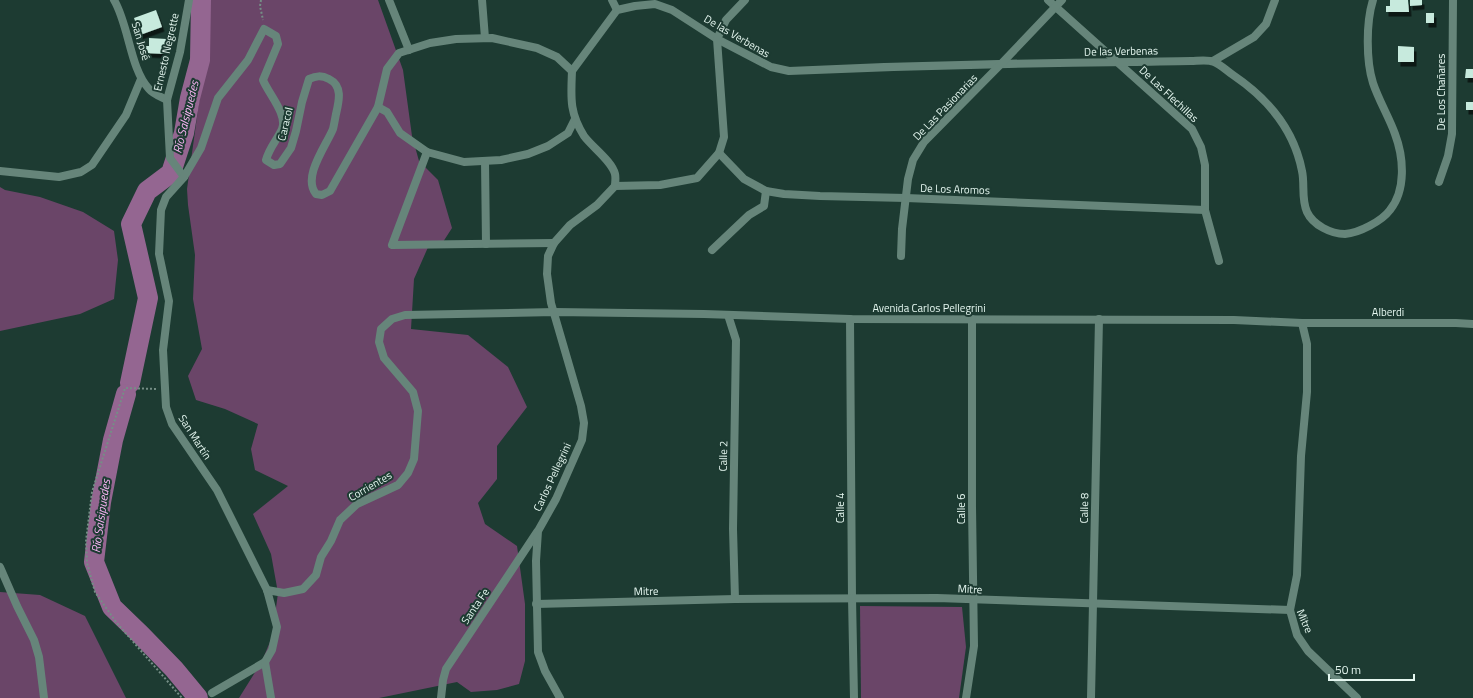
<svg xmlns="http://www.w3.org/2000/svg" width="1473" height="698" font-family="'Titillium Web',sans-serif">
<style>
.green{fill:#6a4568}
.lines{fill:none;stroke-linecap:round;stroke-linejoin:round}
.river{stroke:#946691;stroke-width:20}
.building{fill:#c7eadd;filter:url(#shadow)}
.path{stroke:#758e86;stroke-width:2;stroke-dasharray:2 2;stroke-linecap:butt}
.minor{stroke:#66857a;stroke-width:8}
.labels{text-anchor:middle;stroke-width:4;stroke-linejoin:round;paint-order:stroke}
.street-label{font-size:11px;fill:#e5f7f0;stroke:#1d3b32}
.water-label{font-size:12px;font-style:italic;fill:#f9b4f4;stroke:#1d3b32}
</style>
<defs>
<filter id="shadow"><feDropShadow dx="2.5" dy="4.5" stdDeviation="0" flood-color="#0009"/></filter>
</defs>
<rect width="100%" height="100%" fill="#1d3b32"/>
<!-- green -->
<g class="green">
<path d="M 209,0 L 378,0 L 403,70 L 412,136 L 419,161 L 438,180 L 452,228 L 443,242 L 429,245 L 414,279 L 411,329 L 468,335 L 508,367 L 527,407 L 497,446 L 497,479 L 478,503 L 485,524 L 517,546 L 525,604 L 525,661 L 519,684 L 497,690 L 471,692 L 457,682 L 379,698 L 239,698 L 262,661 L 272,637 L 278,593 L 271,554 L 253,514 L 288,486 L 255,470 L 251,449 L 258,424 L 225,409 L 196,400 L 188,376 L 202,349 L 193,299 L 195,255 L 188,205 L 187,189 L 208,38 Z"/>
<path d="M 0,187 L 5,190 L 40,197 L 83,212 L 114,231 L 118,260 L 114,299 L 80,314 L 0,331 Z"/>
<path d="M 0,592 L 40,595 L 85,616 L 126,698 L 0,698 Z"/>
<path d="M 860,606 L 962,607 L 966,647 L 959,698 L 861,698 Z"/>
</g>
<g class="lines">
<!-- river -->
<g class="river">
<path d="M 130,383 L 148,298 L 131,224 L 147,191 L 171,173 L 184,133 L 190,98 L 200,60 L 201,0"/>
<path d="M 126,394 L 113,440 L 101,502 L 94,562 L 112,607 L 141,635 L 174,669 L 198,698"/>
</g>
</g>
<!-- building -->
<g class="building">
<path d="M 1390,0 L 1408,0 L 1409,12 L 1386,12 L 1386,6 L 1390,6 Z"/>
<path d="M 1410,0 L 1422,0 L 1422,5 L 1410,6 Z"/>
<path d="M 156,10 L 162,27 L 140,35 L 134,18 Z"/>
<rect x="1426" y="13" width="8" height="10"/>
<path d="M 149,38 L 167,39 L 166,54 L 144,53 L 145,46 L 149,46 Z"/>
<path d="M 1398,46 L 1414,47 L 1414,62 L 1398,62 Z"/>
<path d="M 1466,69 L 1473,69 L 1473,78 L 1465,78 Z"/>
<rect x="1466" y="102" width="7" height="8"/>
</g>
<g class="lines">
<!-- path -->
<g class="path">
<path d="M 261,0 L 260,6 L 263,20"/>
<path d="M 156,389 L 125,388 L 92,492 L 86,541 L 87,563 L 95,592 L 116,622 L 182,698"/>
</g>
<!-- minor -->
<g class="minor">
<path d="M 114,0 C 129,25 130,69 149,89 C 153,94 161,97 167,100"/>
<path d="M 389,0 L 409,50"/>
<path d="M 482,0 L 485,38"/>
<path d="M 612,0 L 617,10"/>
<path d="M 1048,0 L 1192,129 L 1201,147 L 1205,165 L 1205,210 L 1219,261"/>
<path d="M 1213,61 L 1254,37 L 1266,24 L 1275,0"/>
<path d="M 572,71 L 617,10 L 635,6 L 655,4 L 672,10 L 717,39 L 771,67 L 789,71 C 902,66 1016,63 1130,62 C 1150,62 1170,61 1191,61 C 1197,61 1208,59 1214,62 C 1220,64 1227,71 1233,75 C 1267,98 1294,129 1302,171 C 1305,184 1301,199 1307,212 C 1313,225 1331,234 1345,234 C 1359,233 1382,221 1390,210 C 1406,190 1404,158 1395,134 C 1389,117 1379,101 1373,83 C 1366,61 1366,22 1373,0"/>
<path d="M 378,107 L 387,112 L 400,133 L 427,152 L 464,162 L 501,160 L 528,154 L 548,146 L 568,133 L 575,119"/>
<path d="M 427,152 L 392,245 L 554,243"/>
<path d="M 719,153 L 744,179 L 766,191 L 784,194 L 820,196 L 906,198 L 1205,210"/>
<path d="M 485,161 L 486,244"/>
<path d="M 0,171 L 59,177 L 81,172 L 92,165 L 126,115 L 141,79"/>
<path d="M 184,177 L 170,158 L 167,100 L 180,52 L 189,0"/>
<path d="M 1439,182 L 1448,156 L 1452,134 L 1453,0"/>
<path d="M 615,186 L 660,185 L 697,178 L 719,153 L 724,137 L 717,39 L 726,20 L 745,0"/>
<path d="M 712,250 L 749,215 L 764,206 L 766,191"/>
<path d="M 901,256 L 902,229 L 908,179 L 913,160 L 924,142 L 1002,63 L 1062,0"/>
<path d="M 728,315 L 736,340 L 733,529 L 735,599"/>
<path d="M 850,319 L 852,598 L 854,698"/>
<path d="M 1302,323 L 1307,344 L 1307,392 L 1301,456 L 1297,575 L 1290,610 L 1297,635 L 1308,651 L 1357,698"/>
<path d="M 0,567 L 17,606 L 34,640 L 39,657 L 44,698"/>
<path d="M 267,590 L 284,593 L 303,589 L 316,575 L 321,557 L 331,541 L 340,520 L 357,504 L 398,485 L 408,473 L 414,459 L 418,411 L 413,392 L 384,358 L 379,342 L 381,329 L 392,319 L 405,315 L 555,312 L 704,314 L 850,319 L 1234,320 L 1302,323 L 1456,323 L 1473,324"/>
<path d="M 536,604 L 735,599 L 937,598 L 1290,610"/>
<path d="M 212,693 L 265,662"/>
<path d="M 271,698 L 265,662 L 272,650 L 277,627 L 267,590 L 217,490 L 172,424 L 166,407 L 163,350 L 169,301 L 159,254 L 161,210 L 166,197 L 184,177 L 201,148 L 218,98 L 248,60 L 264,29 L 276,36 L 278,44 L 263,80 C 268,93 288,115 282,129 C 277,140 269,148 266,160 L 274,165 L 280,164 L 291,148 L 296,131 L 302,102 L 309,79 C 316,76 321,75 329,79 C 343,86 339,101 336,114 C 335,119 334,125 333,129 C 326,146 302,177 316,194 L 322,195 L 330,191 L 378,107 L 387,69 L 399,53 L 430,43 L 456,39 L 492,38 L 537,48 L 557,57 L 572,71 C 571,97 569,112 584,136 C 592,147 612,161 615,174 C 616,178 615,183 615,186"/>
<path d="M 441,698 L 443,680 L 446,669 L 537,532"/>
<path d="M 560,698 L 545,671 L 538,652 L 536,561 L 538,531 L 556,499 L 582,440 L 584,423 L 581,406 L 551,303 L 547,274 L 548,256 L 554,243 L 570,225 L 597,205 L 615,186"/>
<path d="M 966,698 L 974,646 L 972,507 L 972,319"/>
<path d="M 1091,698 L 1099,319"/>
</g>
</g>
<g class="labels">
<!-- street labels -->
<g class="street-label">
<text transform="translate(737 36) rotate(30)" y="4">De las Verbenas</text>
<text transform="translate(141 41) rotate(73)" y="4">San José</text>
<text transform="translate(1121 51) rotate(-1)" y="4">De las Verbenas</text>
<text transform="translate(166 52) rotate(-77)" y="4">Ernesto Negrette</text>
<text transform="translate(1441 92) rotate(-90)" y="4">De Los Chañares</text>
<text transform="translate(1169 94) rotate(43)" y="4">De Las Flechillas</text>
<text transform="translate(945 107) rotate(-46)" y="4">De Las Pasionarias</text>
<text transform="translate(285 124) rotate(-77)" y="4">Caracol</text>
<text transform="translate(955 189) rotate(2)" y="4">De Los Aromos</text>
<text x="929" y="312">Avenida Carlos Pellegrini</text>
<text x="1388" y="316">Alberdi</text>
<text transform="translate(195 437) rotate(57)" y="4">San Martín</text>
<text transform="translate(723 456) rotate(-89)" y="4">Calle 2</text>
<text transform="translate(552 477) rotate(-65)" y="4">Carlos Pellegrini</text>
<text transform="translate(370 486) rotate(-30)" y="4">Corrientes</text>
<text transform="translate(840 508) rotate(-90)" y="4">Calle 4</text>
<text transform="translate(1084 508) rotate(-89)" y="4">Calle 8</text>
<text transform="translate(961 509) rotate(-90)" y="4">Calle 6</text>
<text transform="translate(970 589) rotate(3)" y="4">Mitre</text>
<text transform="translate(646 591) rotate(-1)" y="4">Mitre</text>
<text transform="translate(475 606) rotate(-56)" y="4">Santa Fe</text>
<text transform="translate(1305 621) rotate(67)" y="4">Mitre</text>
</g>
<!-- water labels -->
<g class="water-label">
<text transform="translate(186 117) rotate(-76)" y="4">Río Salsipuedes</text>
<text transform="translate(101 516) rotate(-82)" y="4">Río Salsipuedes</text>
</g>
</g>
<!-- scale -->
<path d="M1329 674v6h85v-6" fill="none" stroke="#e5f7f0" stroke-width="2"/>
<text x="1335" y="674" font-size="12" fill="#e5f7f0" stroke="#1d3b32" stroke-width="3" paint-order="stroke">50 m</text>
</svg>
